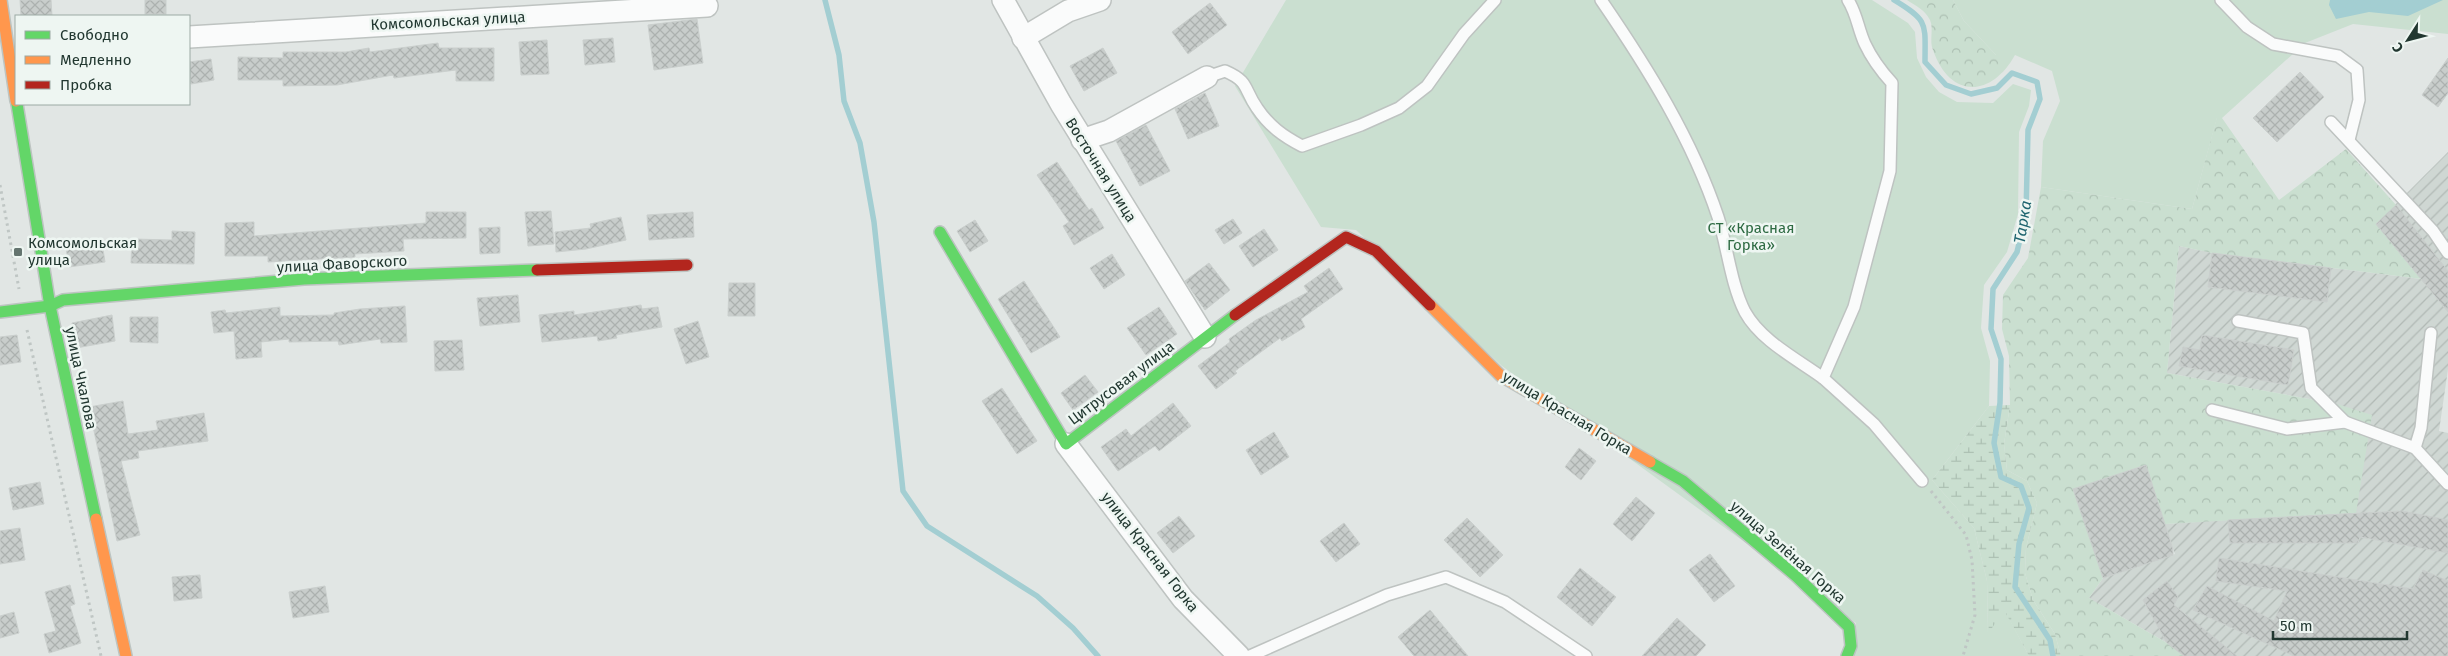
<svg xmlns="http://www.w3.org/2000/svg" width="2448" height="656" font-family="'Fira Sans',sans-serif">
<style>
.industrial{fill:url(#industrial-furrows)}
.green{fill:#cadfd0}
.forest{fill:url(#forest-crowns)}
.wetland{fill:url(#wetland-marsh)}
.water{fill:#a3ced2}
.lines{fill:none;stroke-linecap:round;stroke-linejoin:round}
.stream{stroke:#a3ced2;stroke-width:5.5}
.building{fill:url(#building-cross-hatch);stroke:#cacfcd}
.lane-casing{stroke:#bec3c1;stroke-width:14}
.street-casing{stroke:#bec3c1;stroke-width:24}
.fast-casing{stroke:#bdc4c1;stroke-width:14}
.slow-casing{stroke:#bdc4c1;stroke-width:14}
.jam-casing{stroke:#bdc4c1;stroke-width:14}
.path{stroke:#bfc6c4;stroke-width:3;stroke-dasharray:2.5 4;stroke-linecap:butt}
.lane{stroke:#fafbfb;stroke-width:11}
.street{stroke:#fafbfb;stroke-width:21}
.fast{stroke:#63d668;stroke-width:11}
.slow{stroke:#ff974d;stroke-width:11}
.jam{stroke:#b3261e;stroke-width:11}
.poi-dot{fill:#64746f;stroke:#eef6f2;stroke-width:2}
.labels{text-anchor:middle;stroke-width:5;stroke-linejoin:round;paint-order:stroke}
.street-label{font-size:15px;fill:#213730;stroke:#eef6f2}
.park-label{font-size:15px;fill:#2e6b43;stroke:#eef6f2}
.poi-label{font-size:15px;fill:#213730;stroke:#eef6f2;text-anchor:start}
.water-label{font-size:16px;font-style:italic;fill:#1f656f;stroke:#eef6f2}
</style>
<defs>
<pattern id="industrial-furrows" width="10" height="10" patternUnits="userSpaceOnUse" patternTransform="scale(1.25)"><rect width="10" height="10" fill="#cfd7d3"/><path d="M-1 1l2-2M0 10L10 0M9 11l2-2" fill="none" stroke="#b1b9b5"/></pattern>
<pattern id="forest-crowns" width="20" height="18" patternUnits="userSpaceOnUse" patternTransform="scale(1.25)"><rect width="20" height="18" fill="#cadfd0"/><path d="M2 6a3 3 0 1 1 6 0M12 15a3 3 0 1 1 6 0" fill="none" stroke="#adc0b3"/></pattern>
<pattern id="wetland-marsh" width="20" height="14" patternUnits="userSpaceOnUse" patternTransform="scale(1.25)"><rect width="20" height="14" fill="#cadfd0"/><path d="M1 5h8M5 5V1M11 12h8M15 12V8" fill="none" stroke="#adc0b3"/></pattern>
<pattern id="building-cross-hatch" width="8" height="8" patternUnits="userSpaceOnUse" patternTransform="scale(1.25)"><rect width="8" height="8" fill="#c8cdcb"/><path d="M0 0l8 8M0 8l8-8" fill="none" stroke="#acb1af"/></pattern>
</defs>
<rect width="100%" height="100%" fill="#e1e6e4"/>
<!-- industrial -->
<path class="industrial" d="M 2448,152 L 2448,369 L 2439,431 L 2448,433 L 2448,656 L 2184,656 L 2167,643 L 2089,598 L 2103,578 L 2175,554 L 2165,524 L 2228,520 L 2337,404 L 2167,373 L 2179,246 L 2212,253 L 2421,279 L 2376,224 Z"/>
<!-- green -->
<g class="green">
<path d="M 1286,0 L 1872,0 L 1908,23 L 1915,32 L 1917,58 L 1926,77 L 1939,92 L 1957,102 L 1993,103 L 2013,84 L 2031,90 L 2029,106 L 2019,132 L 2018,214 L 2007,252 L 1984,285 L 1981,328 L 1990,361 L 1989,406 L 1932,480 L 1974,528 L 1987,581 L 1988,633 L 2004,609 L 2029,656 L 1854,656 L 1856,623 L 1502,366 L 1356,230 L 1321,227 L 1235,86 Z"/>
<path d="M 1953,0 L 2448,0 L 2448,34 L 2353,24 L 2305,43 L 2222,118 L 2217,118 L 2192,209 L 2041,187 L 2043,141 L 2060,101 L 2052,71 L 2015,55 L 1996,55 L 1964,21 Z"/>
</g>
<!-- forest -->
<g class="forest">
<path d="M 1907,0 L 1953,0 L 1964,21 L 1996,55 L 2015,55 C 1991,98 1950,99 1933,50 C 1929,41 1934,29 1930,20 C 1925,10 1916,6 1907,0 Z"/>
<path d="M 2217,117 L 2222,118 L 2279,200 L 2346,149 L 2396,205 L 2422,279 L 2212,253 L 2179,246 L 2167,373 L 2337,404 L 2372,415 L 2356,513 L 2165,524 L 2145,465 L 2074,489 L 2103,578 L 2089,598 L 2167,643 L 2184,656 L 2061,656 L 2055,634 L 2033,600 L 2025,573 L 2026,548 L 2037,503 L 2027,481 L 2007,470 L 2004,444 L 2010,405 L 2009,356 L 2002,329 L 2003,295 L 2028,258 L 2041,187 L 2192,209 Z"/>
</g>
<!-- wetland -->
<path class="wetland" d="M 2010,405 L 2004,444 L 2007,470 L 2027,481 L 2037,503 L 2026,548 L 2025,573 L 2033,600 L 2055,634 L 2061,656 L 2029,656 L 2004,610 L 1988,634 L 1987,581 L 1974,528 L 1932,480 L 1989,406 Z"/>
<!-- water -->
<path class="water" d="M 2330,0 L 2443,0 L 2408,16 L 2369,12 L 2336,19 L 2329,5 Z"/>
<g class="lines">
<!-- stream -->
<g class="stream">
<path d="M 825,0 L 839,55 L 844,101 L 860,143 L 874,222 L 903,491 L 927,526 L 1037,596 L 1073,628 L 1098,656"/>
<path d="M 1894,0 C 1929,21 1925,23 1925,62 L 1946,85 L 1971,94 L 1997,88 L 2012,73 L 2037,82 L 2040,99 L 2028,130 L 2026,214 L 2017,252 L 1993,289 L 1991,329 L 2001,359 L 2000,403 L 1994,443 L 2001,477 L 2021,486 L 2029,508 L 2019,544 L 2015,587 L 2050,640 L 2053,656"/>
</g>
</g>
<!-- building -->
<g class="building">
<path d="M 20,0 L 51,0 L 52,16 L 21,16 Z"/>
<rect x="145" y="0" width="21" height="14"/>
<path d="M 1210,3 L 1227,25 L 1188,54 L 1172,32 Z"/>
<path d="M 697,19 L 703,63 L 654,70 L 648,25 Z"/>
<path d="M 613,38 L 615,62 L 585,65 L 583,40 Z"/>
<path d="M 547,40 L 549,74 L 521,75 L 519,42 Z"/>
<path d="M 438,43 L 439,48 L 494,48 L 494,81 L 456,81 L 456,70 L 394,78 L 393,75 L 337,85 L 283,86 L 283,80 L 238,80 L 238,57 L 283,58 L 283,52 L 346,52 L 369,48 L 370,52 Z"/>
<path d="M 1103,48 L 1117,73 L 1084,91 L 1070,66 Z"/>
<path d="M 2448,58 L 2448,93 L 2438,107 L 2422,95 Z"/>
<path d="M 211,59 L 214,80 L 191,84 L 189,62 Z"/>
<path d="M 2300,72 L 2324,97 L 2277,142 L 2253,118 Z"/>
<path d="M 1205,93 L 1219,126 L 1188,139 L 1175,109 Z"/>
<path d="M 1146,125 L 1170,171 L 1140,186 L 1116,141 Z"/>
<path d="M 1057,162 L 1089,210 L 1092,208 L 1104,228 L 1074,245 L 1063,226 L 1069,222 L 1037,175 Z"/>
<path d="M 2396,205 L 2448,271 L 2448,312 L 2376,224 Z"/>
<path d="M 551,211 L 554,244 L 528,246 L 525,212 Z"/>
<path d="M 426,212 L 466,212 L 466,238 L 403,239 L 404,251 L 355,254 L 355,257 L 268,262 L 268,256 L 225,256 L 225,223 L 254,222 L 254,236 L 426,223 Z"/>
<path d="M 693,212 L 694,237 L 649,240 L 647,215 Z"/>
<path d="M 621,217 L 626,240 L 586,249 L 556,252 L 555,232 L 591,228 L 590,224 Z"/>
<path d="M 1233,219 L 1242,233 L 1224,244 L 1215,230 Z"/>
<path d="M 975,220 L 988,241 L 970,252 L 957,231 Z"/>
<path d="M 500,227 L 500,253 L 480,254 L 479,228 Z"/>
<path d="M 1264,229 L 1278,250 L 1253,267 L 1239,246 Z"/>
<path d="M 172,231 L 195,232 L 194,264 L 131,263 L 132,239 L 172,240 Z"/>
<path d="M 102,243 L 105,262 L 69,267 L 66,248 Z"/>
<path d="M 2212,253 L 2331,268 L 2327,302 L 2208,287 Z"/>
<path d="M 1112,254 L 1125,275 L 1104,289 L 1090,268 Z"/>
<path d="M 1209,263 L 1230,290 L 1205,310 L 1185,281 Z"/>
<path d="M 1329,268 L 1343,289 L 1301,319 L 1305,327 L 1282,341 L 1280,338 L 1235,371 L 1237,373 L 1216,389 L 1198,366 L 1230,342 L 1229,339 L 1256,320 L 1308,292 L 1304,286 Z"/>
<path d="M 1024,281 L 1060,337 L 1031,353 L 998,299 Z"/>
<path d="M 729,283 L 755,283 L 755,316 L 728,316 Z"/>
<path d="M 518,295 L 520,322 L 480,326 L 477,298 Z"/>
<path d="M 641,305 L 642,309 L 658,307 L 662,327 L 616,335 L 617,338 L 598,341 L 597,336 L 542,342 L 539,315 L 574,311 L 574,315 Z"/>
<path d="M 405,306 L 407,342 L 381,343 L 380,339 L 339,345 L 338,341 L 289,342 L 289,339 L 261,342 L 262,357 L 236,359 L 234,331 L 214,333 L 211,312 L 225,310 L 226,313 L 280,307 L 280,316 L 334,315 L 334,313 L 360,309 Z"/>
<path d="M 1159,307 L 1177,334 L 1146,355 L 1127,328 Z"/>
<path d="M 112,315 L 115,341 L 76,348 L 72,323 Z"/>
<path d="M 130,317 L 158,317 L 158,343 L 130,342 Z"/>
<path d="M 698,321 L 709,357 L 686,364 L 674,329 Z"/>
<path d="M 17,335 L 21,362 L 0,365 L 0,337 Z"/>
<path d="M 2202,335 L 2294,350 L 2288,385 L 2179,366 L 2183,347 L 2200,350 Z"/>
<path d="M 462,340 L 464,370 L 435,371 L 434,341 Z"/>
<path d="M 1085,375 L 1098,392 L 1073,410 L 1061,393 Z"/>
<path d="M 1002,388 L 1037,441 L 1017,454 L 982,401 Z"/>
<path d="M 123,401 L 128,434 L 158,430 L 156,421 L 204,413 L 208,441 L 138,451 L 139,458 L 121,461 L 140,535 L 117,541 L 89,407 Z"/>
<path d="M 1173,403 L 1191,426 L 1159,451 L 1155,446 L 1118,471 L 1101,447 L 1126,429 L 1131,436 Z"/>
<path d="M 1274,432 L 1289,457 L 1261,475 L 1246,450 Z"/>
<path d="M 1579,448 L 1596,461 L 1581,480 L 1565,467 Z"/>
<path d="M 2146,465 L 2173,549 L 2173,555 L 2103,578 L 2073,489 Z"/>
<path d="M 40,482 L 44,504 L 13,510 L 9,488 Z"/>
<path d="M 1636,497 L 1655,513 L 1632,541 L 1613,524 Z"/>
<path d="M 2402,511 L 2448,520 L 2448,553 L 2360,537 L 2358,543 L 2230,543 L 2228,520 Z"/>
<path d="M 1179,516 L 1195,536 L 1173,553 L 1157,533 Z"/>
<path d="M 1467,518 L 1503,555 L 1480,577 L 1444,540 Z"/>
<path d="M 1344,523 L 1360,544 L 1336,562 L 1320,541 Z"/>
<path d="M 20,528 L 25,560 L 0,564 L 0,531 Z"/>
<path d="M 1710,554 L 1735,586 L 1714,602 L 1689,570 Z"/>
<path d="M 2219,558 L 2413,589 L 2423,570 L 2448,581 L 2448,656 L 2294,656 L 2193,610 L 2207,586 L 2274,621 L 2287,591 L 2216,581 Z"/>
<path d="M 1580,568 L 1616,597 L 1592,626 L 1557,597 Z"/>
<path d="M 200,575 L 202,598 L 174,601 L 172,577 Z"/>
<path d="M 2167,581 L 2178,597 L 2174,605 L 2237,656 L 2184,656 L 2167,643 L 2143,600 Z"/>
<path d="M 70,585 L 75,604 L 70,606 L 81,643 L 49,653 L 44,634 L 56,631 L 45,592 Z"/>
<path d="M 325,586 L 329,612 L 293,618 L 289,592 Z"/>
<path d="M 1430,610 L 1468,656 L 1414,656 L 1398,637 Z"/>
<path d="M 14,612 L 19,633 L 0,638 L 0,616 Z"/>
<path d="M 1677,618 L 1706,645 L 1696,656 L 1642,656 Z"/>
</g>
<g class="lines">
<!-- lane casing -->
<g class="lane-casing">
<g id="lane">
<path d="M 1601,0 C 1647,67 1692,139 1718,217 C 1727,245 1731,285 1745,312 C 1761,341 1797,359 1823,378"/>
<path d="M 1848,0 C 1857,14 1858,29 1865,44 C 1872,59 1881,71 1892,83 L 1890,171 L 1854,307 L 1823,378 L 1874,424 L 1922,481"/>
<path d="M 2221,0 L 2247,27 L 2273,44 L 2338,56 L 2357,70 L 2359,100 L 2349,140"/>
<path d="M 1207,77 L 1225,71 C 1250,82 1243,88 1257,108 C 1269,126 1283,136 1302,146 L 1361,125 L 1399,108 L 1427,86 L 1464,34 L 1495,0"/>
<path d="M 2331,122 L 2433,231 L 2448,253"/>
<path d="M 2238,321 L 2303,333 L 2311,388 L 2345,422"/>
<path d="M 2212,410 L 2287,429 L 2345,422 L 2415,448 L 2448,484"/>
<path d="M 2415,448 L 2421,428 L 2431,333"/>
<path d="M 1250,656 L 1387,595 L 1446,577 L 1505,602 L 1586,656"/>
</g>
</g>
<!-- street casing -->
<g class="street-casing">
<g id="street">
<path d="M 1003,0 L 1061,104 L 1205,337"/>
<path d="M 189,37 L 707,6"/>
<path d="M 1023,38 L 1068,11 L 1100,0"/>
<path d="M 1082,140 L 1109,131 L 1207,77"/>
<path d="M 1066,444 L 1183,599 L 1239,656"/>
</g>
</g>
<!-- fast casing -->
<g class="fast-casing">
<g id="fast">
<path d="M 17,104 L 50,306 L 96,519"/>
<path d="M 940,232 L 1066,444 L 1235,315"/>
<path d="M 0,312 L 50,306 L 63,300 L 304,279 L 537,270"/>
<path d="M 1650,462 L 1683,481 L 1796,576 L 1849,627 L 1851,646 L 1847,656"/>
</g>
</g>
<!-- slow casing -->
<g class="slow-casing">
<g id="slow">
<path d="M 1,0 L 16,101"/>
<path d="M 1430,305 L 1501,376 L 1650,462"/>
<path d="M 96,519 L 126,656"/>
</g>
</g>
<!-- jam casing -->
<g class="jam-casing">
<g id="jam">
<path d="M 537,270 L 687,265"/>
<path d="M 1235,315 L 1346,237 L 1376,251 L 1430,305"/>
</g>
</g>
<!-- path -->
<g class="path">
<path d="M 0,185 L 19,289"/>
<path d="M 27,330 L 101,656"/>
<path d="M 1931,491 L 1966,535 L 1972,560 L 1975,615 L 1963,656"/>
</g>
<!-- lane -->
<use href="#lane" class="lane"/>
<!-- street -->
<use href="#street" class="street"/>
<!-- fast -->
<use href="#fast" class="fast"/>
<!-- slow -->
<use href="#slow" class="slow"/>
<!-- jam -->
<use href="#jam" class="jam"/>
</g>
<!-- markers -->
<rect class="poi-dot" x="13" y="247" width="10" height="10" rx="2.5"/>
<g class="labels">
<!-- street labels -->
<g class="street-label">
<text transform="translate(448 21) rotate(-3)" y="5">Комсомольская улица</text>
<text transform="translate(1101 170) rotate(58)" y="5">Восточная улица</text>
<text transform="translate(342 264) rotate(-3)" y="5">улица Фаворского</text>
<text transform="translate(81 378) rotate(78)" y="5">улица Чкалова</text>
<text transform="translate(1121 383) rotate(-37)" y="5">Цитрусовая улица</text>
<text transform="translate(1567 413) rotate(31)" y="5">улица Красная Горка</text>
<text transform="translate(1150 552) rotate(52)" y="5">улица Красная Горка</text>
<text transform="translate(1788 552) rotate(41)" y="5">улица Зелёная Горка</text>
</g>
<!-- park labels -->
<g class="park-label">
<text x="1751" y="233">СТ «Красная<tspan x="1751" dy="17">Горка»</tspan></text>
</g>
<!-- poi labels -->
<g class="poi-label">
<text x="28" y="248">Комсомольская<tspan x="28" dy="17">улица</tspan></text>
</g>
<!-- water labels -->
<g class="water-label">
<text transform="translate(2022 222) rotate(-81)" y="6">Тарка</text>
</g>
</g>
<!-- legend -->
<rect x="15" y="15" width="175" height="90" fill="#eef6f2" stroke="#9caaa4"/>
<rect x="25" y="31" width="25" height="8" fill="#63d668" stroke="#9caaa4"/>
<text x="60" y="40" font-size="15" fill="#213730">Свободно</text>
<rect x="25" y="56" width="25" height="8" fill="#ff974d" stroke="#9caaa4"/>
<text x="60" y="65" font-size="15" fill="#213730">Медленно</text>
<rect x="25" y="81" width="25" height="8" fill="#b3261e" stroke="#9caaa4"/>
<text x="60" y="90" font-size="15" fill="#213730">Пробка</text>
<!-- north arrow -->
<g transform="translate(2408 40) rotate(234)" stroke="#eef6f2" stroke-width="4" paint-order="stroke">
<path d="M0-4L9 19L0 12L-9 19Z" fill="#213730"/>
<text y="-8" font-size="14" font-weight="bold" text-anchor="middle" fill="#213730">С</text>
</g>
<!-- scale -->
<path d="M2273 631v8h134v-8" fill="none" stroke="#213730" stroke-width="2.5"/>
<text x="2280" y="631" font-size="15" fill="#213730" stroke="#eef6f2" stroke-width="4" paint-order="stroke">50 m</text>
</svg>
